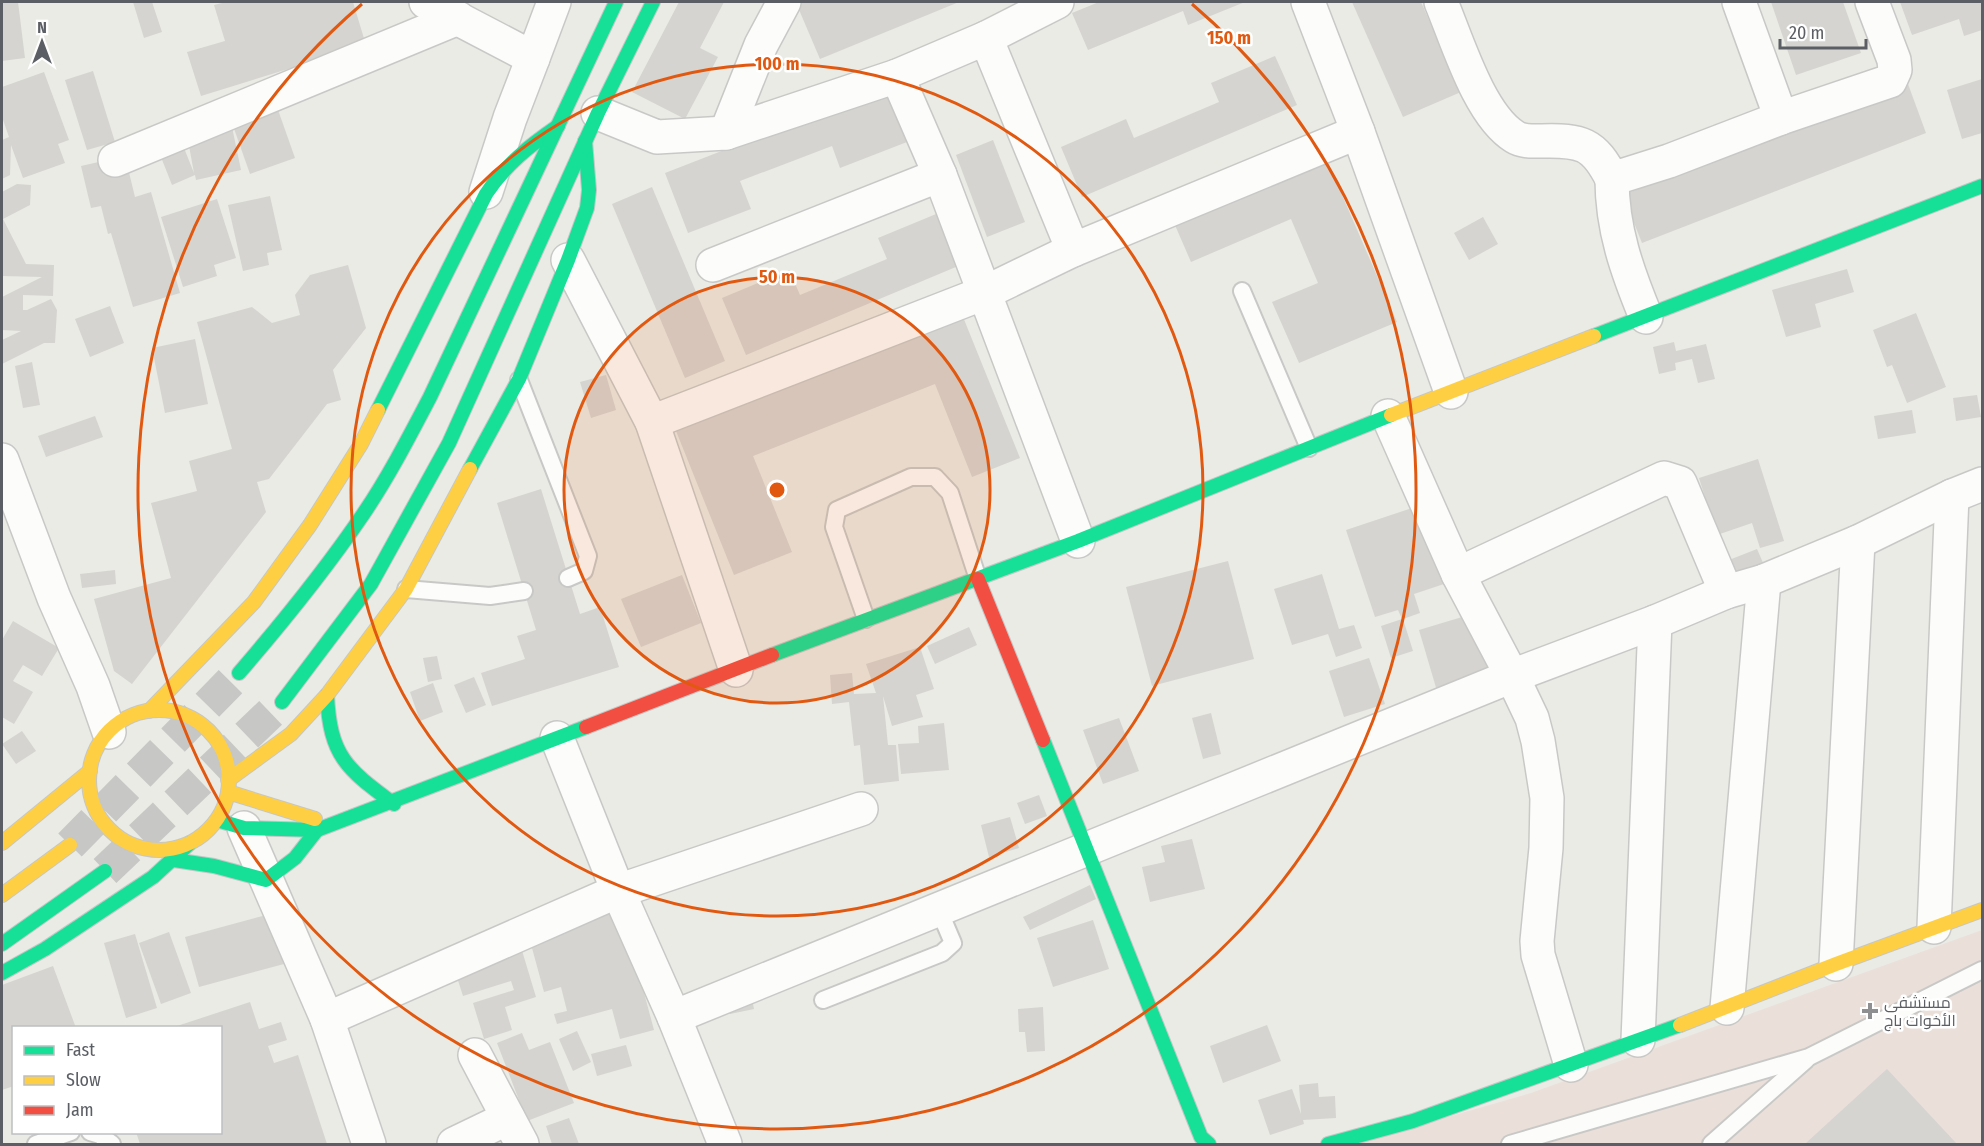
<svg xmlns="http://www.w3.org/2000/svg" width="1984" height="1146" font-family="'Fira Sans Condensed',Cairo,sans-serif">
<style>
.medical{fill:#ebdfda}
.building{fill:#d5d4d0}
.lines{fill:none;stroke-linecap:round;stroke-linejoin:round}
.highway-tunnel{stroke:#c7c8c5;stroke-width:33;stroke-dasharray:33 16;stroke-linecap:butt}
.lane-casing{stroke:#c8c9c7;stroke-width:20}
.street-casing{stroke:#c8c9c7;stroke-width:36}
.fast-casing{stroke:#c6c7c6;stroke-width:16}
.slow-casing{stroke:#c6c7c6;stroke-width:16}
.jam-casing{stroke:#c6c7c6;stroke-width:16}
.lane{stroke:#fcfcfb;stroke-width:16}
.street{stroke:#fcfcfb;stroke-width:33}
.fast{stroke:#16e098;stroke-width:14}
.slow{stroke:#ffcf43;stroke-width:14}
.jam{stroke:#f24e42;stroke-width:14}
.ring{fill:none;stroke:#e15910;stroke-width:3}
.poi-dot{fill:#8d8f91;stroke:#fff;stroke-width:2}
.labels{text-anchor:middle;stroke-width:5;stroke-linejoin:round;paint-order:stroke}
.poi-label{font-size:16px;fill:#5b5e64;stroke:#fff;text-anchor:start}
.centre{fill:#e15910;stroke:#fff;stroke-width:3}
.ring-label{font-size:18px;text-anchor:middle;font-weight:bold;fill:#e15910;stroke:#fff;stroke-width:5;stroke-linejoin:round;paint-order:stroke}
</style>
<rect width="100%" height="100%" fill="#ebebe5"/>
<!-- medical -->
<path class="medical" d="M 1982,930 L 1982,1144 L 1354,1144 L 1531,1093 Z"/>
<!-- building -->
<g class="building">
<path d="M 2,2 L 18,2 L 25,58 L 2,61 Z"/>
<path d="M 133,2 L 152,2 L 162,32 L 144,38 Z"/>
<path d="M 226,2 L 353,2 L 366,45 L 201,96 L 187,52 L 225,41 L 214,5 Z"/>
<path d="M 679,2 L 724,2 L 700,48 L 718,57 L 685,119 L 632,92 Z"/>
<path d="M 805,2 L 959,2 L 820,59 L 797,5 Z"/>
<path d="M 1099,2 L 1245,2 L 1188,25 L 1183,11 L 1088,50 L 1072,13 Z"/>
<path d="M 1352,2 L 1421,2 L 1461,92 L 1403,117 Z"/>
<path d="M 1771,2 L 1843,2 L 1861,53 L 1796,75 Z"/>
<path d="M 1900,2 L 1982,2 L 1982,30 L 1964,36 L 1959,19 L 1912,35 Z"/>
<path d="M 1275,56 L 1297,105 L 1082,197 L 1061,147 L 1126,119 L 1134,138 L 1219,102 L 1211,83 Z"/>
<path d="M 93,71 L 115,142 L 87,150 L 65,80 Z"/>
<path d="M 44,72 L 69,140 L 58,144 L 65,163 L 23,178 L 11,145 L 10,175 L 2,179 L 2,140 L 9,137 L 2,117 L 2,87 Z"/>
<path d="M 1982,79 L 1982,133 L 1962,139 L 1947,90 Z"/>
<path d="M 1908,84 L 1926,133 L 1642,243 L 1623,195 Z"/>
<path d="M 886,87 L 907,142 L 840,168 L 832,146 L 740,181 L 751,209 L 688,233 L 665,173 Z"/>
<path d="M 277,107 L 295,158 L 250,174 L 232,123 Z"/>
<path d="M 232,127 L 241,170 L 196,180 L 195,175 L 172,185 L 159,152 L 182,143 L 194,173 L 187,135 Z"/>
<path d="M 993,140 L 1025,222 L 987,237 L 956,155 Z"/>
<path d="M 1323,151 L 1397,322 L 1299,363 L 1272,302 L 1318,283 L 1291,219 L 1191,262 L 1171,216 Z"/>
<path d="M 125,156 L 135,197 L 151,192 L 180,293 L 133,307 L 111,233 L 108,234 L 101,206 L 91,208 L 81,166 Z"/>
<path d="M 17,184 L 31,185 L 30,205 L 3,219 L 26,264 L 54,265 L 53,296 L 23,295 L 23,310 L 27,310 L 51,299 L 57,310 L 55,343 L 44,343 L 2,364 L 2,340 L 21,331 L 2,330 L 2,297 L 42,277 L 2,276 L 2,192 Z"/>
<path d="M 652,187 L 725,361 L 685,378 L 612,204 Z"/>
<path d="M 270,196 L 282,250 L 267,253 L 269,265 L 243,271 L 228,205 Z"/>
<path d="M 217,199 L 236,258 L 214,265 L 217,276 L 183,287 L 161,217 Z"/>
<path d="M 941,212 L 963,264 L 746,355 L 722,298 L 789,270 L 800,295 L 887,259 L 878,238 Z"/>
<path d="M 1483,217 L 1498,244 L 1469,260 L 1454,233 Z"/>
<path d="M 348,265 L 366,328 L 333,370 L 341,400 L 327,404 L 269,479 L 257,482 L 266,512 L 132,684 L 114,671 L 94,599 L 171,578 L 151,503 L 197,491 L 189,461 L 232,449 L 197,322 L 252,307 L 272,323 L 300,315 L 295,295 L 310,275 Z"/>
<path d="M 1847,269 L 1854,292 L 1815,304 L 1821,327 L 1786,337 L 1772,290 Z"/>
<path d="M 110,306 L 124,343 L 90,357 L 75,319 Z"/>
<path d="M 961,312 L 1020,458 L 972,477 L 935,384 L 753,456 L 792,552 L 734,575 L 674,426 Z"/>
<path d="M 1916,313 L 1946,387 L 1907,403 L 1892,365 L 1887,367 L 1873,330 Z"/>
<path d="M 195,339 L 208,404 L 165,413 L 152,348 Z"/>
<path d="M 1674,342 L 1676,351 L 1706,344 L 1715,379 L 1698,383 L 1692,359 L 1675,363 L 1676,370 L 1659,374 L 1653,347 Z"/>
<path d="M 32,362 L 40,405 L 23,408 L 15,366 Z"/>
<path d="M 606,375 L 616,410 L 591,418 L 580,382 Z"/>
<path d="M 1977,395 L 1981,417 L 1956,421 L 1953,398 Z"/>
<path d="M 1912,410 L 1916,433 L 1878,439 L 1874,416 Z"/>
<path d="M 95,416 L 103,437 L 46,457 L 38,436 Z"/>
<path d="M 1758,459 L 1784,541 L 1760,548 L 1752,523 L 1717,535 L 1699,478 Z"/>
<path d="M 541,489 L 580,614 L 600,607 L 619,667 L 492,706 L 481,673 L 525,659 L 517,636 L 536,630 L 497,503 Z"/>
<path d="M 1418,506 L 1444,584 L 1414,594 L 1420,613 L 1403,619 L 1413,651 L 1391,658 L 1381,626 L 1402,619 L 1398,610 L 1375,617 L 1346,530 Z"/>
<path d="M 1757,549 L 1764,565 L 1735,576 L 1729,560 Z"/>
<path d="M 1228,561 L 1254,659 L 1152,686 L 1126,587 Z"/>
<path d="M 115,570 L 116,584 L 82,588 L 80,574 Z"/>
<path d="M 1322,574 L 1339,629 L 1354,625 L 1362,648 L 1336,657 L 1328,634 L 1292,645 L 1274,589 Z"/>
<path d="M 682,575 L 701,623 L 641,647 L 621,599 Z"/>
<path d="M 1472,614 L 1490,674 L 1437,691 L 1419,630 Z"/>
<path d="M 13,621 L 59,648 L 42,676 L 23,665 L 13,681 L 33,692 L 14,724 L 2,717 L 2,640 Z"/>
<path d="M 969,627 L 977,645 L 935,664 L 927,646 Z"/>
<path d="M 920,647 L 934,689 L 916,695 L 923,717 L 892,726 L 883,696 L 888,745 L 896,745 L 899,781 L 864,785 L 860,745 L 854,746 L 849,702 L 832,704 L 830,675 L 852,673 L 854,694 L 876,693 L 866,664 Z"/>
<path d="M 437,656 L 442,679 L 428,682 L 423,658 Z"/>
<path d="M 1369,658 L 1385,704 L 1344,717 L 1329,671 Z"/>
<path d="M 474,677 L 486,705 L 466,713 L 454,685 Z"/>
<path d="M 433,683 L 443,712 L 420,721 L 410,692 Z"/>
<path d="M 1211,713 L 1221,754 L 1203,759 L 1192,718 Z"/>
<path d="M 1119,718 L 1139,771 L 1103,784 L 1083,730 Z"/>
<path d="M 944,723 L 949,770 L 901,774 L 898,744 L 919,743 L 918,726 Z"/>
<path d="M 22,731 L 36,751 L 16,764 L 2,744 Z"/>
<path d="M 1039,795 L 1047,816 L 1025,824 L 1017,803 Z"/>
<path d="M 1010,817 L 1019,848 L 989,857 L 981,825 Z"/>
<path d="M 1192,839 L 1205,889 L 1150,902 L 1142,867 L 1165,862 L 1161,846 Z"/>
<path d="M 1090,885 L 1096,899 L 1030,930 L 1023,917 Z"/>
<path d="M 624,899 L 649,988 L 643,989 L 654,1030 L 620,1039 L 612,1009 L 557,1024 L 554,1014 L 567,1011 L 561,987 L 544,992 L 526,926 Z"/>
<path d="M 270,914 L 284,964 L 199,987 L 185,937 Z"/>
<path d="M 1093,920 L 1109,969 L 1053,987 L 1037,938 Z"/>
<path d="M 169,932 L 191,993 L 161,1004 L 139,943 Z"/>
<path d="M 135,934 L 157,1008 L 126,1018 L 104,943 Z"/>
<path d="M 520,944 L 536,997 L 505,1007 L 512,1030 L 484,1039 L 473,1003 L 514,990 L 511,981 L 463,996 L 453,965 Z"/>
<path d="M 53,966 L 76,1028 L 14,1028 L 14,1086 L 2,1090 L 2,985 Z"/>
<path d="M 751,994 L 754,1009 L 730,1014 L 727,999 Z"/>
<path d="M 250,1002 L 259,1029 L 281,1022 L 287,1040 L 268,1046 L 274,1063 L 298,1055 L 327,1144 L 140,1144 L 136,1132 L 220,1132 L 220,1028 L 174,1027 Z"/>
<path d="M 1043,1007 L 1045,1051 L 1027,1052 L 1025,1032 L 1019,1032 L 1018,1009 Z"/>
<path d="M 1267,1025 L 1281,1061 L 1223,1083 L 1210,1046 Z"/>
<path d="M 577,1031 L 591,1062 L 573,1071 L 559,1039 Z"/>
<path d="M 522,1033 L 529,1050 L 550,1042 L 574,1103 L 527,1121 L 497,1043 Z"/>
<path d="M 626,1045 L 632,1066 L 597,1076 L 591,1054 Z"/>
<path d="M 1887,1069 L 1957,1144 L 1808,1144 L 1806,1143 Z"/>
<path d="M 1318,1083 L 1319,1097 L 1335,1096 L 1336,1118 L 1303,1120 L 1304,1124 L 1270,1135 L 1258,1100 L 1292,1089 L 1301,1114 L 1299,1085 Z"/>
<path d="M 569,1118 L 579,1144 L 552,1144 L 546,1126 Z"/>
</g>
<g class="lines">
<!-- highway-tunnel -->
<g class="highway-tunnel">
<path d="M 70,845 L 239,673"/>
<path d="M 105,871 L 282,702"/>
</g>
<!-- lane casing -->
<g class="lane-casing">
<g id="lane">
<path d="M 1242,291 L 1309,448"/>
<path d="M 519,380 L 588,556 L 584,571 L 568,578"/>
<path d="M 406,589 L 490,596 L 524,591"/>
<path d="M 866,619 L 834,527 L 837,510 L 911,477 L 935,477 L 950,493 L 978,579"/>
<path d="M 823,1000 L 942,953 L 953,943 L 939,910"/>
<path d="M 90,1132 L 100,1135 L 112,1144"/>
<path d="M 36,1144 L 71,1132"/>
<path d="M 1510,1144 L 1809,1057 L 1982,970"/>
<path d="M 1711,1144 L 1806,1060"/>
</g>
</g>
<!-- street casing -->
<g class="street-casing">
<g id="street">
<path d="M 426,2 L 533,58 L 554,2"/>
<path d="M 1308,2 L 1358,132 L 1451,392"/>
<path d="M 1441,2 C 1457,40 1479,115 1515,137 C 1523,142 1533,141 1542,141 C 1581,140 1594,143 1612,179 L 1669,161 L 1781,118 L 1739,2"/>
<path d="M 986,38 L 1073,250"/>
<path d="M 897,76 L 940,175 L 1078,541"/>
<path d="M 598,113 L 657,137 L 726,133 L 897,76 L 986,38 L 1057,2"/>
<path d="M 1781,118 L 1890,81 L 1895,70 L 1894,60 L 1872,2"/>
<path d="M 726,133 L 761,45 L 784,2"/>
<path d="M 115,160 L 458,18"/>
<path d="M 1612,179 C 1612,229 1627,271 1646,317"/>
<path d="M 486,192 L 510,118 L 533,58"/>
<path d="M 568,260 L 652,422 L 736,670"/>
<path d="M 713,265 L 940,175"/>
<path d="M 1388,416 L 1458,574 L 1512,676 L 1532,718 L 1538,741 L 1547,798 L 1546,848 L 1537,941 L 1538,955 L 1571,1065"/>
<path d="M 652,422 L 984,293 L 1073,250 L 1358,132"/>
<path d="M 2,460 L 54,598 L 93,686 L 109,732"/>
<path d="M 1458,574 L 1664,478 L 1680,483 L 1726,592"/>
<path d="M 557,738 L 618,891 L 674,1017 L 725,1144"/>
<path d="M 244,828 L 327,1019 L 369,1144"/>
<path d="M 1934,927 L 1952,496"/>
<path d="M 1836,964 L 1858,542"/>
<path d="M 1727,1008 L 1764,581"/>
<path d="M 674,1017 L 1512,676 L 1655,622 L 1726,592 L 1764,581 L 1858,542 L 1952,496 L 1982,484"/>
<path d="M 327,1019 L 618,891 L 861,809"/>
<path d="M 1638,1040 L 1655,622"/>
<path d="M 475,1055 L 522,1144"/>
<path d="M 454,1144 L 508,1118"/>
</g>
</g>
<!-- fast casing -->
<g class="fast-casing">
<g id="fast">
<path d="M 1594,336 L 1982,186"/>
<path d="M 378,410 L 486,194 C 505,165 529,146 558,126"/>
<path d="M 470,469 L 519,379 L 568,260 L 587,208 L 589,190 L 585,141"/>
<path d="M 772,655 L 1078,541 L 1391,415"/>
<path d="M 239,673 C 283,622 326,569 364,513 C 389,476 409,437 430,397 L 616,2"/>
<path d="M 327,695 C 330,757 347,769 394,804"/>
<path d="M 282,702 L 371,584 L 449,443 L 598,113 L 653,2"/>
<path d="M 1043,740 L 1201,1137 L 1209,1144"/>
<path d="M 217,820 L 244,828 L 317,830 L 586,727"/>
<path d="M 174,860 L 214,866 L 266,880 L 295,858 L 317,830"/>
<path d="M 2,944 L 105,871"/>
<path d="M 2,973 L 45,949 L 153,877 L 190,843"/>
<path d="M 1328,1144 L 1413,1121 L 1680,1025"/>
</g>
</g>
<!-- slow casing -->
<g class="slow-casing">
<g id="slow">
<path d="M 1391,415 L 1594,336"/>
<circle cx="159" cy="780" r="70"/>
<path d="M 149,711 L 254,602 L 310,525 L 361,444 L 378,410"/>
<path d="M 228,780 L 291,734 L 327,695 L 406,589 L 470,469"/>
<path d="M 228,792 L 315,819"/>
<path d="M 2,843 L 90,771"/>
<path d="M 2,895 L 70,845"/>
<path d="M 1680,1025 L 1836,964 L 1982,910"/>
</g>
</g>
<!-- jam casing -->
<g class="jam-casing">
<g id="jam">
<path d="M 978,579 L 1043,740"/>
<path d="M 586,727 L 772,655"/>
</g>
</g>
<!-- lane -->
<use href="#lane" class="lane"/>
<!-- street -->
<use href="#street" class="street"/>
<!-- fast -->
<use href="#fast" class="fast"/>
<!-- slow -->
<use href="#slow" class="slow"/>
<!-- jam -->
<use href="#jam" class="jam"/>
</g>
<!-- distance rings -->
<circle cx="777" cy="490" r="213" fill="#e15910" fill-opacity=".12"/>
<g class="ring">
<circle cx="777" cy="490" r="213"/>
<circle cx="777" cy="490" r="426"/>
<path d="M1192 4A639 639 0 1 1 362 4"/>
</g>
<!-- markers -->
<path class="poi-dot" d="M1867 1002h6v6h6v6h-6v6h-6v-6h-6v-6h6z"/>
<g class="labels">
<!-- poi labels -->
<g class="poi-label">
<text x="1884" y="1008">مستشفى<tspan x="1884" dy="18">الأخوات باج</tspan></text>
</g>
</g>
<circle cx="777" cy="490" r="9" class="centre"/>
<g class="ring-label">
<text x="1229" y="44">150 m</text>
<text x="777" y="70">100 m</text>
<text x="777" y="283">50 m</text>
</g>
<!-- border -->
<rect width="1984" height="1146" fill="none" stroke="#5b5e64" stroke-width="6"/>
<!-- legend -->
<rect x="12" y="1026" width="210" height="108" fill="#ffffff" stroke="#bdbfc1" stroke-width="1.5"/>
<rect x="24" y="1046" width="30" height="9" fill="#16e098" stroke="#bdbfc1" stroke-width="1.5"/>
<text x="66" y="1056" font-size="18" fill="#5b5e64">Fast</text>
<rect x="24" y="1076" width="30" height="9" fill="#ffcf43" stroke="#bdbfc1" stroke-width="1.5"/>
<text x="66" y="1086" font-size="18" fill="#5b5e64">Slow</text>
<rect x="24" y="1106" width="30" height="9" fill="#f24e42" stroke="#bdbfc1" stroke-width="1.5"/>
<text x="66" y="1116" font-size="18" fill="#5b5e64">Jam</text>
<!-- north arrow -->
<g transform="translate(42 42)" stroke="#ffffff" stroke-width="4.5" paint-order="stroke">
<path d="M0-4.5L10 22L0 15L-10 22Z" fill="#5b5e64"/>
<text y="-9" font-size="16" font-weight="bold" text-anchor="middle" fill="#5b5e64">N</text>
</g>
<!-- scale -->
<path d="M1780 39v9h86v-9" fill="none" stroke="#5b5e64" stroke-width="3"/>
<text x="1789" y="39" font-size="18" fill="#5b5e64" stroke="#ffffff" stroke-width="4.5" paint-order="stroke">20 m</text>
</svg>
